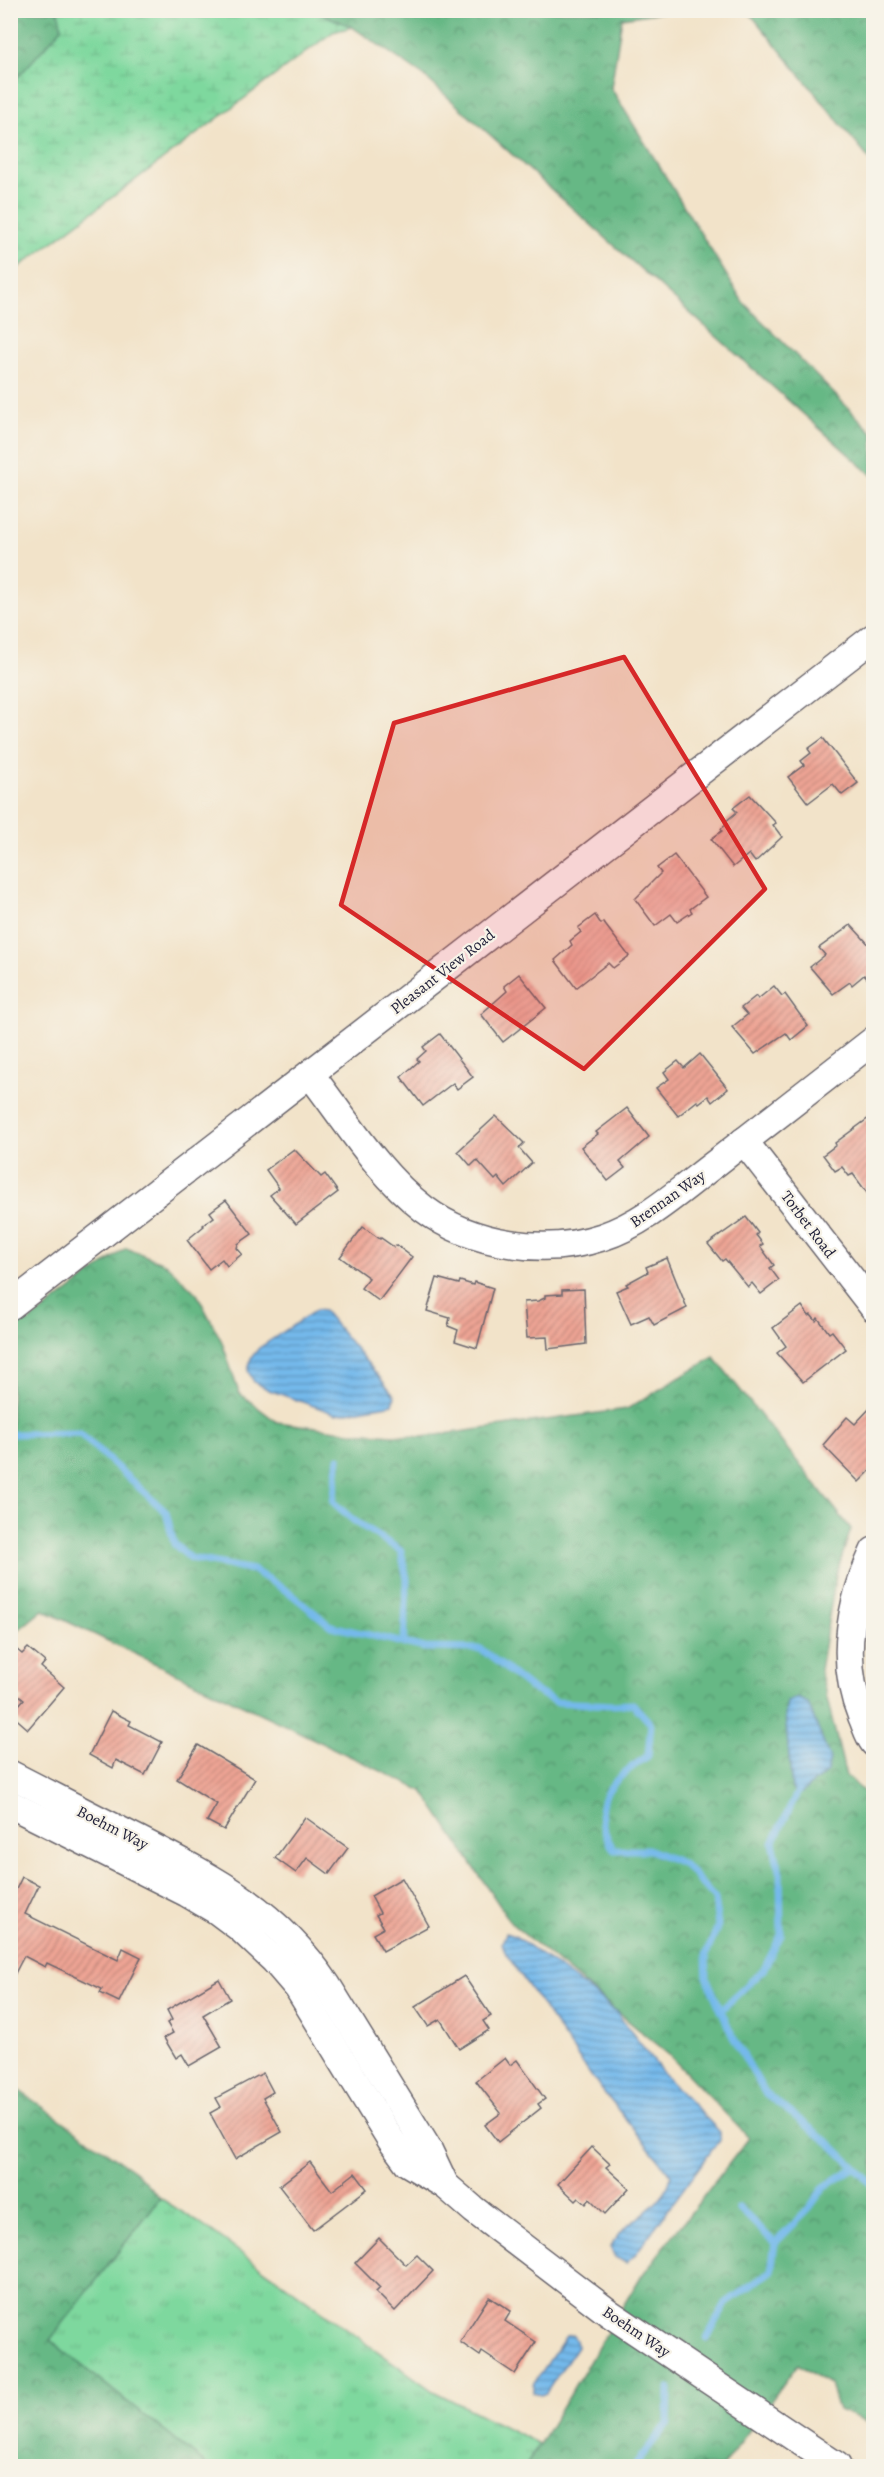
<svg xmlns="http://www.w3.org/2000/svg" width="884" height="2477" font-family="Alegreya,serif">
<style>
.grass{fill:url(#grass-tufts);stroke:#507d6c;stroke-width:1.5}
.forest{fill:url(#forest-crowns);stroke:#446d60;stroke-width:1.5}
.wetland{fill:url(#wetland-marsh);stroke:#507d6c;stroke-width:1.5}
.water{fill:url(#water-rules);stroke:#4b6e93;stroke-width:1.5}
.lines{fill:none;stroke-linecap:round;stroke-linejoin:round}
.stream{stroke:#74b9eb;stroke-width:7}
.building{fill:url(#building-hatch)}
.minor-casing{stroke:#6b666d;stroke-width:30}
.minor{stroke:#fff;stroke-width:27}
.marked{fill:#d62828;fill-opacity:0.2;stroke:#d62828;stroke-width:4.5;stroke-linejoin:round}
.labels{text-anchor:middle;stroke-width:4.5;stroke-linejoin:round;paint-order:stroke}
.street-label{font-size:16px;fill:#22223b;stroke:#f7f3e8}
</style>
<defs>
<pattern id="grass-tufts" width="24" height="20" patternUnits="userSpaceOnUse" patternTransform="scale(1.5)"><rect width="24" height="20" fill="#7ed89e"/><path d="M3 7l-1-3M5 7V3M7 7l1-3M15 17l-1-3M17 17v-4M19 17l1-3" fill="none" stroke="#6db989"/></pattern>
<pattern id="forest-crowns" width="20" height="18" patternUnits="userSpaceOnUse" patternTransform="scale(1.5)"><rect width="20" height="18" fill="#66b885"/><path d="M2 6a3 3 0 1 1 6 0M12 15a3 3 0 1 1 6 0" fill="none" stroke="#54956e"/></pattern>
<pattern id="wetland-marsh" width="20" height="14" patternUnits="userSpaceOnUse" patternTransform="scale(1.5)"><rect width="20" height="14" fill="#7ed89e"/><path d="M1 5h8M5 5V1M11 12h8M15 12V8" fill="none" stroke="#6db989"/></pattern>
<pattern id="water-rules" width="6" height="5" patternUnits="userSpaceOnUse" patternTransform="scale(1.5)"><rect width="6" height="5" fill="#74b9eb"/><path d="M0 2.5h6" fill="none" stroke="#5f96c0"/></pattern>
<pattern id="building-hatch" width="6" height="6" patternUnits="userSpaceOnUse" patternTransform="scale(1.5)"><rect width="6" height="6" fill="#eea494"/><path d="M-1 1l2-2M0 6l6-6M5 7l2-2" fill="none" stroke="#c0857a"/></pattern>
</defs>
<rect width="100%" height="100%" fill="#f7f3e8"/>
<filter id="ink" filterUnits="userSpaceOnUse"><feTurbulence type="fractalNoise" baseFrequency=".0167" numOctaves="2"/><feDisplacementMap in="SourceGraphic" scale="12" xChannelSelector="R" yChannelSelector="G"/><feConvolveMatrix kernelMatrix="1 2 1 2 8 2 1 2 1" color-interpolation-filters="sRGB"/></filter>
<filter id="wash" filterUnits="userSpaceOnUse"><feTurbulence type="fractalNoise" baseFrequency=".008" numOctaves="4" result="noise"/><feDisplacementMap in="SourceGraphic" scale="24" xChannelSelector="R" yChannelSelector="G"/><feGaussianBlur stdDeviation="1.35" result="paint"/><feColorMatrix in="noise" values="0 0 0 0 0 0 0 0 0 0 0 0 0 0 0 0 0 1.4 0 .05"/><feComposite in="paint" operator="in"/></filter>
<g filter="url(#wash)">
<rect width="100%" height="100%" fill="#f2e3c9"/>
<!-- grass -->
<path class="grass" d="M 160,2198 L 198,2222 L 433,2391 L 539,2444 L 526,2466 L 208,2466 L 49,2340 Z"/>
<!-- forest -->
<g class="forest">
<path d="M 11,11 L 58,11 L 62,28 L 11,85 Z"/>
<path d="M 315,11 L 669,11 L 622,18 L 611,88 L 743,302 L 873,433 L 873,476 L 424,76 L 352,27 Z"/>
<path d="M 748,11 L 873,11 L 873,164 Z"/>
<path d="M 126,1248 L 166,1264 L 197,1294 L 222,1342 L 239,1393 L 277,1422 L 351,1432 L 422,1437 L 627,1409 L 714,1357 L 851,1529 L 836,1575 L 820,1670 L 846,1776 L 873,1800 L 873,2424 L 838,2410 L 830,2385 L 798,2364 L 723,2466 L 526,2466 L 640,2278 L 749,2138 L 669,2055 L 512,1924 L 423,1791 L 43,1610 L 11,1636 L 11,1314 L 28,1322 Z"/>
<path d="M 11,2085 L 136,2172 L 160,2198 L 50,2340 L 208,2466 L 11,2466 Z"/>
</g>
<!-- wetland -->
<path class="wetland" d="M 58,11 L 315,11 L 352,27 L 333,32 L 11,273 L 11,85 L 62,28 Z"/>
<!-- water -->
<g class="water">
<path d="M 316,1310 L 324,1311 L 395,1396 L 393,1404 L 336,1414 L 269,1390 L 254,1382 L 248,1371 L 251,1358 L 259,1348 Z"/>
<path d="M 797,1698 L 808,1703 L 830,1759 L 827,1772 L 801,1793 L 797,1795 L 792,1789 L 785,1714 L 787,1702 Z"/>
<path d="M 506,1933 L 515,1936 L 589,1990 L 616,2012 L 666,2077 L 720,2132 L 720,2139 L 634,2256 L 626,2263 L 615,2257 L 610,2247 C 614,2242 617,2235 622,2231 C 638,2216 669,2199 671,2175 L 594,2080 L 506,1954 L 502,1943 Z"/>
<path d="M 572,2335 L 576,2340 L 577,2346 L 546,2393 L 541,2395 L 533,2393 L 533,2385 L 566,2336 Z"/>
</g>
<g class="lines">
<!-- stream -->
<g class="stream">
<path d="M 10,1434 L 79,1433 L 166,1512 L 174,1544 L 190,1558 L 253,1570 L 290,1593 L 331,1626 L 425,1648 L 481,1649 L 530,1688 L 556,1702 L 612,1705 L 633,1704 L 651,1724 L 648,1756 C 609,1781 585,1804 614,1850 L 650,1850 L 684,1864 L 715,1899 L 718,1926 L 706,1955 L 707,1979 L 733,2037 L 765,2093 L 832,2145 L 874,2186"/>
<path d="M 339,1458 L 333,1502 L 353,1520 L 401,1551 L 407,1579 L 404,1644"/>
<path d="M 721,2010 L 764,1969 L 781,1935 L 780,1873 L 773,1843 L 798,1791"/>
<path d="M 739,2208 L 775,2243"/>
<path d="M 707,2338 L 726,2303 L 771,2271 L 775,2243 L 807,2211 L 824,2187 L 855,2167"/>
<path d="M 634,2466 L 668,2423 L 669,2389"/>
</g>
</g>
<g id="blocks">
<!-- building -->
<g class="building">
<path d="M 823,738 L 858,783 L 842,795 L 833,784 L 808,803 L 788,777 L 804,765 L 801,761 L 811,753 L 808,749 Z"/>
<path d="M 750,795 L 776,823 L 773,825 L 782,837 L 755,862 L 749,854 L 733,867 L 711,839 L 722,831 L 721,829 L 727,824 L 725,822 L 737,812 L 733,808 Z"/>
<path d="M 674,855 L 706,897 L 690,909 L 692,912 L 677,922 L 671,914 L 655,926 L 635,899 L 661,873 L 657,868 Z"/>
<path d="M 595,915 L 601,924 L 603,922 L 629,956 L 613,968 L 608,963 L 576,988 L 555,960 L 572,945 L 570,941 L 581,932 L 578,928 Z"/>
<path d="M 851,925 L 873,949 L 873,985 L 864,975 L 852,985 L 850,982 L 833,994 L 810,967 L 825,955 L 819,948 Z"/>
<path d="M 519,974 L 546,1008 L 503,1042 L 481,1014 L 507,991 L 504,986 Z"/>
<path d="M 774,986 L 782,996 L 785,994 L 808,1026 L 791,1040 L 786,1033 L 755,1054 L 732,1027 L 747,1015 L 741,1008 L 756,996 L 758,999 Z"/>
<path d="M 440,1034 L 473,1077 L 457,1089 L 453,1083 L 423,1106 L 401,1077 L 419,1061 L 417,1059 L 426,1051 L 423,1047 Z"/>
<path d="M 700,1054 L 728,1089 L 712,1102 L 708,1096 L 699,1103 L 697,1101 L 678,1116 L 656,1088 L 669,1079 L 664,1072 L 678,1061 L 684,1068 Z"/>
<path d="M 627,1108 L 649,1137 L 620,1162 L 625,1168 L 608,1181 L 581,1147 L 598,1134 L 596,1132 Z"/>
<path d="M 873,1115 L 873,1201 L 853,1174 L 849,1176 L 842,1167 L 835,1171 L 823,1155 L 836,1145 L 835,1143 Z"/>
<path d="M 496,1116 L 524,1143 L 519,1148 L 532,1163 L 506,1187 L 498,1177 L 495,1180 L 477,1160 L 471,1166 L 458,1151 Z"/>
<path d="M 294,1149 L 321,1177 L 325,1174 L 338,1192 L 296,1224 L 270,1195 L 279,1188 L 266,1170 Z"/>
<path d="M 226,1200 L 252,1234 L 238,1244 L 237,1248 L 242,1254 L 227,1266 L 222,1259 L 209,1269 L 187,1240 L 204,1226 L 203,1225 L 214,1217 L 210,1212 Z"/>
<path d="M 746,1217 L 758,1233 L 756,1235 L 763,1244 L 760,1246 L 774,1265 L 770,1268 L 779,1280 L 761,1294 L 752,1283 L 748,1287 L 725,1259 L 722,1261 L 708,1244 Z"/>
<path d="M 363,1227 L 380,1239 L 381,1238 L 394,1247 L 396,1245 L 412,1257 L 379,1301 L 361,1288 L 369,1278 L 340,1257 Z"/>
<path d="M 667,1258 L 687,1308 L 654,1325 L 649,1316 L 631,1324 L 616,1291 L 628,1286 L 626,1284 L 648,1272 L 646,1267 Z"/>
<path d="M 437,1278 L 459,1284 L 460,1281 L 473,1285 L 474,1282 L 493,1288 L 477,1348 L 455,1341 L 458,1330 L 448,1326 L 450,1318 L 427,1311 Z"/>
<path d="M 584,1289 L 586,1344 L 548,1349 L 547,1337 L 527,1338 L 524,1302 L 538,1301 L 545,1298 L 545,1295 L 562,1294 L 562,1290 Z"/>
<path d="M 802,1306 L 809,1316 L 811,1315 L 816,1321 L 818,1318 L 829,1333 L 832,1331 L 846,1349 L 803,1382 L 777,1353 L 786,1346 L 773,1328 Z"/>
<path d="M 873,1405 L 873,1468 L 859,1482 L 823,1445 L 847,1417 L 855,1424 Z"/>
<path d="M 10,1644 L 22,1654 L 28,1648 L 45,1662 L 41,1667 L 64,1687 L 28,1729 L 11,1714 L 24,1699 L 10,1688 Z"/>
<path d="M 111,1711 L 131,1721 L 129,1725 L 162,1742 L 145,1775 L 116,1760 L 113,1768 L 89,1755 Z"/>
<path d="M 198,1745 L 255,1779 L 224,1830 L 207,1821 L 217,1804 L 177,1779 Z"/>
<path d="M 305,1817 L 348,1848 L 329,1874 L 307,1858 L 296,1873 L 275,1858 Z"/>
<path d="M 22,1877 L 39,1885 L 25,1914 L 118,1960 L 123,1948 L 141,1957 L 119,2002 L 100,1993 L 102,1989 L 47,1963 L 45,1967 L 24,1956 L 10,1983 L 10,1902 Z"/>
<path d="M 402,1878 L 429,1926 L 383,1951 L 373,1934 L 384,1928 L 376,1915 L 380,1913 L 371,1896 Z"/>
<path d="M 464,1976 L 491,2016 L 483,2021 L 489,2030 L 459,2049 L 440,2019 L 428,2026 L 415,2007 Z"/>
<path d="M 219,1979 L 230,1999 L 203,2015 L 222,2047 L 189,2066 L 182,2054 L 176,2058 L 164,2038 L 173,2033 L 167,2023 L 172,2020 L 167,2010 Z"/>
<path d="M 505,2058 L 510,2065 L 517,2060 L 545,2099 L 538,2104 L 541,2108 L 498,2142 L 485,2125 L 501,2113 L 476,2081 Z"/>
<path d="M 263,2073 L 273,2092 L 263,2098 L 282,2132 L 235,2159 L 210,2113 L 221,2107 L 216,2098 Z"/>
<path d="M 592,2147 L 610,2164 L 606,2167 L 629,2188 L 605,2214 L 590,2199 L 586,2204 L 579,2198 L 576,2201 L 558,2184 Z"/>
<path d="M 310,2162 L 332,2191 L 355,2173 L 367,2189 L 313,2230 L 279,2186 Z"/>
<path d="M 379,2238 L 406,2265 L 417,2255 L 433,2271 L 395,2311 L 376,2292 L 380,2288 L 355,2263 Z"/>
<path d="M 489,2297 L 511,2311 L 505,2321 L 536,2342 L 515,2374 L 482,2352 L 480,2356 L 460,2342 Z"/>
</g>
</g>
</g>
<g filter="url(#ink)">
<use href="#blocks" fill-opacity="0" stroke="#6b666d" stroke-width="1.5"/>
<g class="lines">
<!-- minor casing -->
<g class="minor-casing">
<g id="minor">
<path d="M 310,1074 C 345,1119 378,1174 424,1209 C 472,1245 545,1256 602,1237 C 645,1223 680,1190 716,1163 C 768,1122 821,1081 874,1040"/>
<path d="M 744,1141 L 874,1308"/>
<path d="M 10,1306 L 874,637"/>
<path d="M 874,1551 C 849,1605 839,1661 862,1717 C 866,1726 868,1735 874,1743"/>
<path d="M 10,1774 C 53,1796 95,1818 137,1839 C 215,1879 276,1909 327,1985 L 428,2149 L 445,2185"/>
<path d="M 10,1804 L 187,1893 L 216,1910 L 240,1928 L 274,1960 L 298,1988 L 391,2140 L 408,2163 L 445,2185 L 474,2210 L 609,2313 L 837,2466"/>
</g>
</g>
<!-- minor -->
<use href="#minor" class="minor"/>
</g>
</g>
<!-- marked area -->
<path class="marked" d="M 624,657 L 765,889 L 584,1069 L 341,905 L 394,723 Z"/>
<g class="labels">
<!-- street labels -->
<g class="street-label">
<text transform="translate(442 971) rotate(-38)" y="6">Pleasant View Road</text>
<text transform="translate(667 1198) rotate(-35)" y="6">Brennan Way</text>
<text transform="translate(809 1224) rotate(53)" y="6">Torbet Road</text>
<text transform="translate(113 1827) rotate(27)" y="6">Boehm Way</text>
<text transform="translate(637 2331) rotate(34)" y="6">Boehm Way</text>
</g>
</g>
<!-- margin -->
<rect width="884" height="2477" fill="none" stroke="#f7f3e8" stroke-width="36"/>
</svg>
